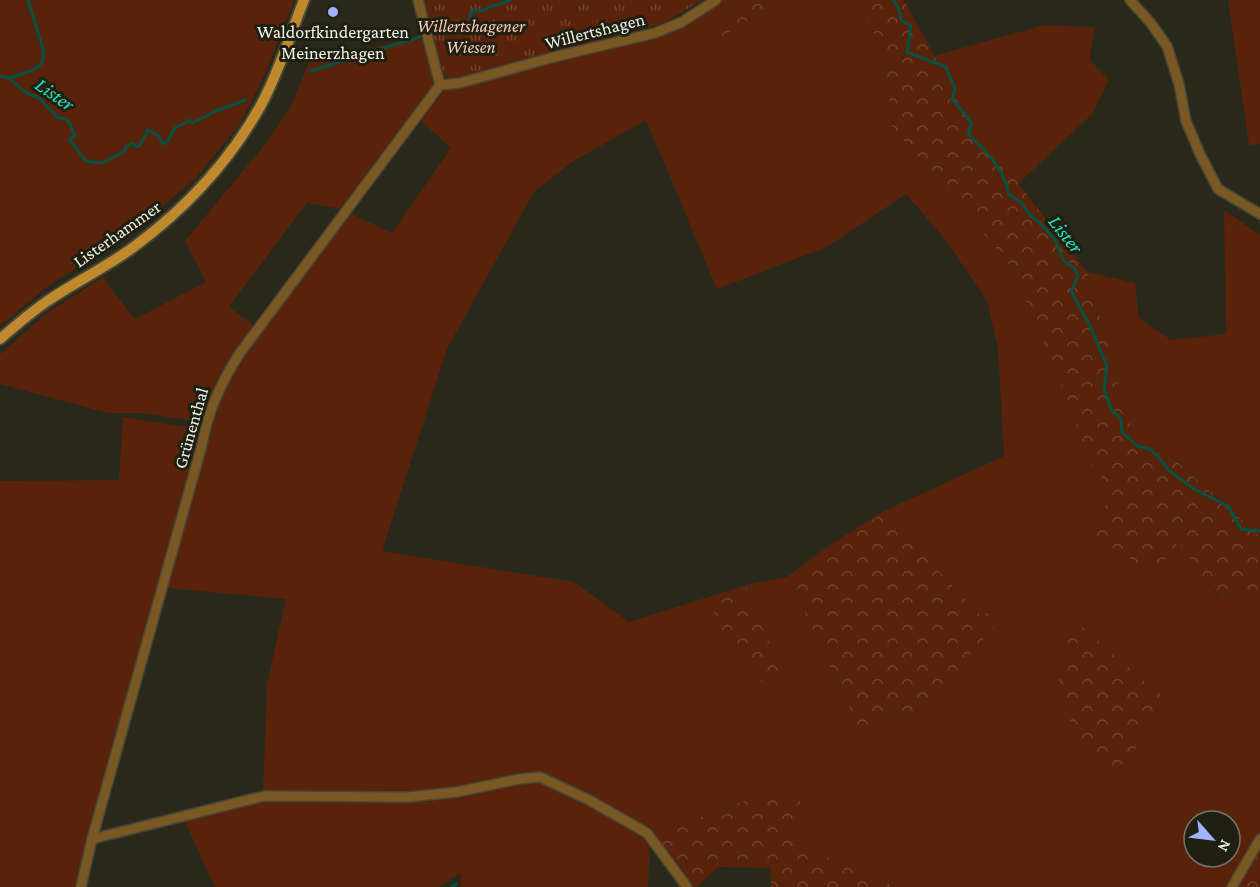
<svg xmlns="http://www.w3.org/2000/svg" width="1260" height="887" font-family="'Crimson Pro',serif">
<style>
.grass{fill:#58230a;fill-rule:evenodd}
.forest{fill:url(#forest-crowns)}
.park{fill:url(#park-tufts)}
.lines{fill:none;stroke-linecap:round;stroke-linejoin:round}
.stream{stroke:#035243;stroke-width:3}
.minor-casing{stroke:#454538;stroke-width:12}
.major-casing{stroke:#454538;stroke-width:14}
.minor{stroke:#795823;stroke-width:9}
.major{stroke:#c0892d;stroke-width:10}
.poi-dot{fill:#a0b3fd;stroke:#1f1f12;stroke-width:2}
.labels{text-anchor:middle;stroke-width:6;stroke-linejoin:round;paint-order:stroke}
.park-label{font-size:18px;font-style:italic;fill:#f9c9b6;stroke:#1f1f12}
.street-label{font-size:18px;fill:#f2f3ea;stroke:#1f1f12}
.poi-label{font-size:18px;fill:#f2f3ea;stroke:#1f1f12}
.water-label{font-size:20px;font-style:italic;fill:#22e5bf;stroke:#1f1f12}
</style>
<defs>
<pattern id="forest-crowns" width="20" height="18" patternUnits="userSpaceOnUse" patternTransform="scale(1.5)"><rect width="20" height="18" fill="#58230a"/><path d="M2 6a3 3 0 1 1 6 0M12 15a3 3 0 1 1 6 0" fill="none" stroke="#70432e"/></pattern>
<pattern id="park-tufts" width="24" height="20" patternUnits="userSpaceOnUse" patternTransform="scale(1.5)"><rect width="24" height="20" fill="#58230a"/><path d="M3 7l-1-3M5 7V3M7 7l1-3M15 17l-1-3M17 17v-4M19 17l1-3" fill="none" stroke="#70432e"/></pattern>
</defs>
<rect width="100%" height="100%" fill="#29291b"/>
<!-- grass -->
<g class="grass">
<path d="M 0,0 L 294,0 L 266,72 L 240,124 L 196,178 L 132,232 L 47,287 L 0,326 Z"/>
<path d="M 723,0 L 737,0 L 720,38 L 781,0 L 862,0 L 868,25 L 882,47 L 892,126 L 942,188 L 1007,260 L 1056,370 L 1090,464 L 1114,491 L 1178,541 L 1219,599 L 1260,594 L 1260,834 L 1228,887 L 895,887 L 777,834 L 802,818 L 800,798 L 755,797 L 651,835 L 537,774 L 457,789 L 408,793 L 263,793 L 267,684 L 286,599 L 165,588 L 225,385 L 348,212 L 392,233 L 451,148 L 420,120 L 444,91 L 683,25 ZM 646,120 L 717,289 L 827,247 L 906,194 L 945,239 L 987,301 L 998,348 L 1004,456 L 882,512 L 824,549 L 787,577 L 747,585 L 629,622 L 574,582 L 382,551 L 447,349 L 534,192 L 572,162 ZM 884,514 L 979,614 L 1007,610 L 914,721 L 898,709 L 862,733 L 789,579 L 825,550 ZM 1194,821 L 1230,821 L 1230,857 L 1194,857 Z"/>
<path d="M 1228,0 L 1260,0 L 1260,144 L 1249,145 Z"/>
<path d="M 1044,25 L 1094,27 L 1090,60 L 1109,80 L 1092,114 L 1018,184 L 969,120 L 934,56 Z"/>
<path d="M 424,34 L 438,84 L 346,210 L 307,203 L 229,307 L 254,326 L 218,377 L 203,422 L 141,413 L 108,413 L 0,384 L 0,354 L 47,313 L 105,276 L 109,286 L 135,319 L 206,282 L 185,241 L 267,142 L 291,106 L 309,62 L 345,56 Z"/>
<path d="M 1224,210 L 1260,235 L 1260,537 L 1173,457 L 1137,447 L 1087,272 L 1135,283 L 1139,318 L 1171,340 L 1226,334 Z"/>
<path d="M 123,417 L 200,429 L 198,443 L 77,887 L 0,887 L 0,481 L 119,480 Z"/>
<path d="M 539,781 L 556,786 L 642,833 L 650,842 L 648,887 L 460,887 L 461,873 L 438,887 L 215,887 L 183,818 L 263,797 L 458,796 Z"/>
</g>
<!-- forest -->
<g class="forest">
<path d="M 737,0 L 781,0 L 719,39 Z"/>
<path d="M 862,0 L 904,0 L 969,120 L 1087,272 L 1137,447 L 1172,457 L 1260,537 L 1260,594 L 1220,599 L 1178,542 L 1154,574 L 1090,534 L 1114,491 L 1090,464 L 1056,370 L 1007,260 L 942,188 L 892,126 L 882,47 L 868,25 Z"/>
<path d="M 884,513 L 979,614 L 1008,610 L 915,721 L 898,709 L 862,734 L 789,579 L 825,550 Z"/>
<path d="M 746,587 L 780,669 L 762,682 L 724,643 L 710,600 Z"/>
<path d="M 1073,619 L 1163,697 L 1129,763 L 1096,768 L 1055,693 Z"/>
<path d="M 755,797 L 800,798 L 802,818 L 777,834 L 895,887 L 771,887 L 771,868 L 718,867 L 697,887 L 689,887 L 651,835 Z"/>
<path d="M 1260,846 L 1260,887 L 1237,887 Z"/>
</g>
<!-- park -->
<path class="park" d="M 421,0 L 702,0 L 666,22 L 646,28 L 464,76 L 449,78 L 444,76 L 429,33 Z"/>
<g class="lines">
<!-- stream -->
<g class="stream">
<path d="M 893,0 L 899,9 L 901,20 L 911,26 L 907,52 L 946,67 L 955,89 L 952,99 L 972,123 L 968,134 C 987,152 1004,168 1009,195 L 1020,201 L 1029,214 L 1041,224 L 1055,240 L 1063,260 L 1075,269 L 1078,277 L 1071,291 L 1089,324 L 1107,366 L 1104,388 L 1111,409 L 1121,419 L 1122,432 L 1137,446 L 1150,449 L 1161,459 L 1167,469 L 1194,489 L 1228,506 L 1241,529 L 1260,531"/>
<path d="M 311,71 L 445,29 L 469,24 L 471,11 L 483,11 C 491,5 501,5 510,0"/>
<path d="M 0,76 L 9,78 L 26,93 L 39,98 L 58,118 C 71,118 70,126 75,136 L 69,139 L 86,161 L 102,163 L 124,152 L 126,147 L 133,143 L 136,147 L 139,146 L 148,130 L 159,136 L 162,144 L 168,141 L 175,128 L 190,120 L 192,123 L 216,111 L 245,100"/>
<path d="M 9,78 L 33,70 L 42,63 L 44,52 L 28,0"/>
<path d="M 452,887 L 456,884"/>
</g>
<!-- minor casing -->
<g class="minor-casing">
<g id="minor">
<path d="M 418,0 L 440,85"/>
<path d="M 1130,0 L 1150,22 L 1167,46 L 1179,84 L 1186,121 L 1200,154 L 1218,189 L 1260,214"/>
<path d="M 440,85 L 460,83 L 554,57 L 655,33 L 682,22 L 716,0"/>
<path d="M 92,839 L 264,796 L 408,797 L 457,792 L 519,779 L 540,777 L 589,800 L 647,833 L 687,887"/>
<path d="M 81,887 L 92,839 L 202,445 C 208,410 221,382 240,353 L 440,85"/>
<path d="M 1232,887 L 1260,839"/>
</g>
</g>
<!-- major casing -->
<g class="major-casing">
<path id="major" d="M 0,339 C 15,326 30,313 46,302 C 75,282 107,267 135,246 C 186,208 230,161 261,105 C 279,72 290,35 304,0"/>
</g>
<!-- minor -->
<use href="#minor" class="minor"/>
<!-- major -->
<use href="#major" class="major"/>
</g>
<!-- markers -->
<circle class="poi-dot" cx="333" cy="12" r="6"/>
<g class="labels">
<!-- park labels -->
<g class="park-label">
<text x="471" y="32">Willertshagener<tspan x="471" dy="21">Wiesen</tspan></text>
</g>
<!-- street labels -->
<g class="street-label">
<text transform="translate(595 31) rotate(-14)" y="6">Willertshagen</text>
<text transform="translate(117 234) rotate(-35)" y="6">Listerhammer</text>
<text transform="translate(191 428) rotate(-74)" y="6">Grünenthal</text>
</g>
<!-- poi labels -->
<g class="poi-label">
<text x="333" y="38">Waldorfkindergarten<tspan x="333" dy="21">Meinerzhagen</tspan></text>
</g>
<!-- water labels -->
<g class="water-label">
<text transform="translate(55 94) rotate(35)" y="7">Lister</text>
<text transform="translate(1066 234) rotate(52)" y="7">Lister</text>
</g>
</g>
<!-- north arrow -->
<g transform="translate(1212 839) rotate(118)"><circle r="28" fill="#1f1f12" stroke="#737468" stroke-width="1.5"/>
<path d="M0-4.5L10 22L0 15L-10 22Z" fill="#a0b3fd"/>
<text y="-9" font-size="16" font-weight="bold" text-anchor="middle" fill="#f2f3ea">N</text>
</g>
</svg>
